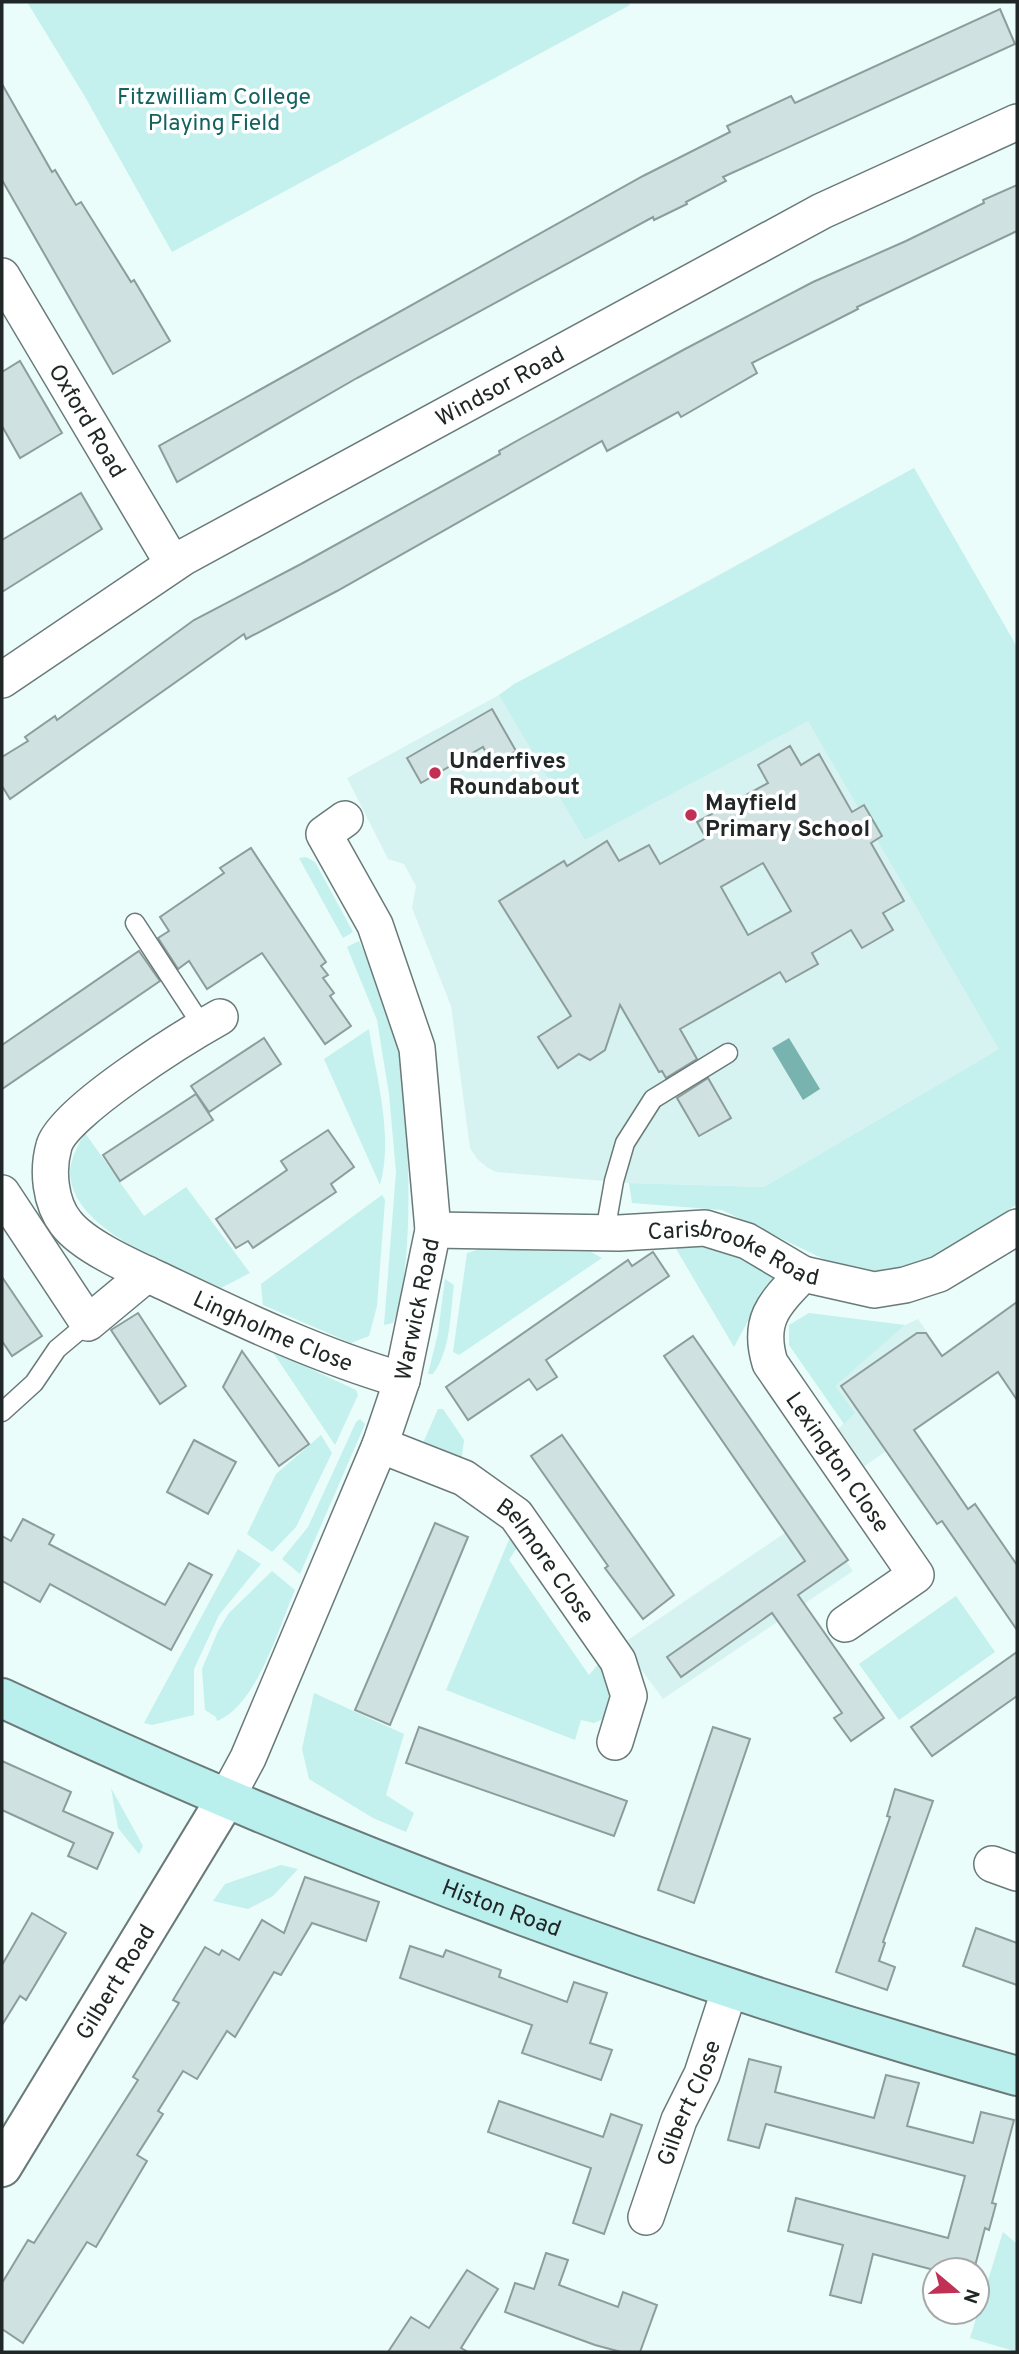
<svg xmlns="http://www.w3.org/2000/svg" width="1019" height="2354" font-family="Overpass,sans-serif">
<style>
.built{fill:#d7f3f1}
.green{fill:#c4f0ed}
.water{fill:#79b3af}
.building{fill:#cfe1e0;stroke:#8c9d9c;stroke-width:2;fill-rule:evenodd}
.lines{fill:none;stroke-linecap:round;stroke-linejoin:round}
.service-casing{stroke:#6a7a79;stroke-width:21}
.minor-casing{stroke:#6a7a79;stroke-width:38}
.tertiary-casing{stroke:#6a7a79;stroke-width:42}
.secondary-casing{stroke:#6a7a79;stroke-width:42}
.service{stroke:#fff;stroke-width:18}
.minor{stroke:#fff;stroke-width:35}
.tertiary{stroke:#fff;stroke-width:38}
.secondary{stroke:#b9efed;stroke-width:38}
.poi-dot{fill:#c13155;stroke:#fff;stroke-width:2.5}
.labels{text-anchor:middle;stroke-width:7;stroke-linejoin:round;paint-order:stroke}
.park-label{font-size:23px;fill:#136260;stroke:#fff}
.street-label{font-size:23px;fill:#202726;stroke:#fff}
.poi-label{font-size:23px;font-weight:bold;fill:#202726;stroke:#fff;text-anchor:start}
</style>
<rect width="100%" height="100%" fill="#eafdfb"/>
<!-- built -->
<g class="built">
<path d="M 914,468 L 1017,647 L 999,1049 L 764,1187 L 629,1183 L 496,1172 L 488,1168 L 477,1159 L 470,1148 L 451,1006 L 412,908 L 416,886 L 404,864 L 388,859 L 347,778 Z"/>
<path d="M 918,1319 L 969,1393 L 862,1468 L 838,1429 L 855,1413 L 834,1386 L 905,1325 Z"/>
<path d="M 814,1513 L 853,1571 L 663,1699 L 622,1644 Z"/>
</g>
<!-- green -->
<g class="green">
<path d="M 27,2 L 628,2 L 630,5 L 172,252 L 84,95 Z"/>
<path d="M 914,468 L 1017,647 L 1017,1204 L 965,1240 L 924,1263 L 895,1274 L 872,1274 L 840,1267 L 722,1210 L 632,1203 L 629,1183 L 764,1187 L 999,1049 L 808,721 L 585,840 L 499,695 L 514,684 L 713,579 Z"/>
<path d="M 306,857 L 315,862 L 353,932 L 343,938 L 299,858 Z"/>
<path d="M 359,941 C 370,967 384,993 392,1020 C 409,1080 418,1267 393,1323 L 384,1325 L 396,1172 L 389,1094 L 377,1020 L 347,947 Z"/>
<path d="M 369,1029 C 376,1077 394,1137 380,1185 L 324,1059 Z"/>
<path d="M 85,1133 L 144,1216 L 186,1187 L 250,1273 L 221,1288 C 177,1267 73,1232 70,1174 C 70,1159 78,1145 85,1133 Z"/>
<path d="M 382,1195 L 385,1200 L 377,1306 L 369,1336 L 351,1343 L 263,1305 L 261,1284 Z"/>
<path d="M 672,1242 L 718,1244 L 781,1280 L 758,1302 L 734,1347 Z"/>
<path d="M 480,1249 L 591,1252 L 602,1258 L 459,1355 L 453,1352 L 467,1253 Z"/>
<path d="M 445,1279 L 454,1285 C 450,1314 451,1350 433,1374 L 428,1374 L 438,1333 Z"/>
<path d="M 809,1313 L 905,1325 L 835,1386 L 855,1413 L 844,1424 L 789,1345 L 789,1325 Z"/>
<path d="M 272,1351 L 356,1390 L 358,1395 L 335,1445 Z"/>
<path d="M 438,1409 L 443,1409 L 464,1440 L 461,1463 L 425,1455 L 423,1443 Z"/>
<path d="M 360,1419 L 365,1424 L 300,1574 L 282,1559 L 308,1527 L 356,1422 Z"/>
<path d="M 321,1435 L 332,1453 L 296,1527 L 272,1552 L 247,1534 L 276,1474 Z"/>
<path d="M 513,1530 L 521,1541 L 509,1560 L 589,1675 L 602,1660 L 615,1685 L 607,1717 L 594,1723 L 581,1720 L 575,1740 L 446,1690 Z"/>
<path d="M 238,1549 L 261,1564 L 219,1615 L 194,1669 L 194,1715 L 152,1725 L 144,1723 Z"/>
<path d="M 272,1571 L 295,1590 C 278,1629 257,1705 217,1721 L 216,1717 L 205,1710 L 202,1669 L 218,1631 L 229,1613 Z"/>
<path d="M 956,1596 L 995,1652 L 899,1720 L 859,1664 Z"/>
<path d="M 314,1693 L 404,1734 L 386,1795 L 414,1813 L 406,1832 L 373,1818 L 309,1779 L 302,1749 Z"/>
<path d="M 111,1788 L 143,1846 L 139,1854 L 118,1828 Z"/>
<path d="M 281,1865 L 298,1869 L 273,1896 L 248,1909 L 213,1901 L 225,1884 Z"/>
<path d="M 1003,2232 L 1017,2244 L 1017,2352 L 970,2338 Z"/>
</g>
<!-- water -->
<path class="water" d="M 789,1038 L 820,1089 L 803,1100 L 772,1048 Z"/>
<!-- building -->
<g class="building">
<path d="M 1000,9 L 1015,44 L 723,177 L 726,181 L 686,202 L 687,204 L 654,220 L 653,217 L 357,378 L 177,482 L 159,446 L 643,176 L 730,132 L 727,126 L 791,96 L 795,103 Z"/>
<path d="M 2,84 L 52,172 L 55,170 L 76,205 L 81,202 L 131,282 L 134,280 L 170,341 L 113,374 L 2,180 Z"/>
<path d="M 1017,185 L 1017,231 L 857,307 L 858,309 L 752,363 L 757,373 L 681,417 L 678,412 L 607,451 L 602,441 L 337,591 L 246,639 L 244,634 L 10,799 L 2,786 L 2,757 L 28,741 L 25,737 L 55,716 L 57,720 L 194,620 L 301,564 L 500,454 L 499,451 L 522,438 L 685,349 L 813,282 L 906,241 L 984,203 L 983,200 Z"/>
<path d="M 20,361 L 62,433 L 20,458 L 2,426 L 2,372 Z"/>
<path d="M 81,493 L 102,529 L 2,592 L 2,540 Z"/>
<path d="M 492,709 L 516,751 L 493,765 L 483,747 L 421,783 L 407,758 Z"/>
<path d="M 790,746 L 801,765 L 819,754 L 852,812 L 864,805 L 882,836 L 871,843 L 904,901 L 883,913 L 893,930 L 862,948 L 851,930 L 812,953 L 818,964 L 786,982 L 780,972 L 680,1029 L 697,1059 L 666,1078 L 662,1071 L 659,1072 L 620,1005 L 605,1050 L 590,1060 L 579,1054 L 558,1068 L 538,1037 L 571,1016 L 499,901 L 564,861 L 567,866 L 607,841 L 619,861 L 649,845 L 660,864 L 706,838 L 697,822 L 768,783 L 758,765 ZM 763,863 L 791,911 L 748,935 L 721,887 Z"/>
<path d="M 251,848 L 326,962 L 321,966 L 328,975 L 323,978 L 334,993 L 330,996 L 351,1026 L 325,1044 L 262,953 L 207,989 L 189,961 L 178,969 L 158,938 L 169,931 L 160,917 L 224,873 L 220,868 Z"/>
<path d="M 139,951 L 160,981 L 2,1089 L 2,1045 Z"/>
<path d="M 264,1038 L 281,1064 L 209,1112 L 191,1086 Z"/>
<path d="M 708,1078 L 731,1118 L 699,1136 L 677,1098 Z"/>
<path d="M 196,1094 L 213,1120 L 120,1181 L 103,1155 Z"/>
<path d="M 328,1130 L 354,1167 L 331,1184 L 336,1192 L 253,1248 L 248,1241 L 236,1248 L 216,1219 L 287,1170 L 281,1161 Z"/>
<path d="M 653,1252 L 669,1276 L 546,1360 L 557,1377 L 537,1390 L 529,1379 L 468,1420 L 446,1387 L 628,1260 L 632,1266 Z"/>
<path d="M 2,1277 L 42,1336 L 12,1356 L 2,1341 Z"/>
<path d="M 1017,1302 L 1017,1400 L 998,1372 L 914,1430 L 968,1509 L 975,1504 L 1017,1565 L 1017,1630 L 942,1521 L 937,1524 L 841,1386 L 917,1333 L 926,1333 L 942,1356 Z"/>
<path d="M 138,1313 L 186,1386 L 160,1404 L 111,1330 Z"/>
<path d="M 693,1336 L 848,1560 L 798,1595 L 884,1718 L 851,1741 L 834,1718 L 842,1713 L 772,1613 L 681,1677 L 667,1657 L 805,1561 L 664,1356 Z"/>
<path d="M 242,1351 L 309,1444 L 279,1466 L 223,1387 Z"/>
<path d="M 562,1435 L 674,1595 L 643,1619 L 605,1568 L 608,1566 L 531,1456 Z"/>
<path d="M 194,1440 L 236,1462 L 208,1514 L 167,1492 Z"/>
<path d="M 23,1519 L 54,1535 L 49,1544 L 165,1605 L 189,1563 L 212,1575 L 171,1650 L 50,1584 L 40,1602 L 2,1581 L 2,1536 L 11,1541 Z"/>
<path d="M 435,1523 L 468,1537 L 390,1725 L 355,1710 Z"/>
<path d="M 1017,1652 L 1017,1696 L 932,1756 L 911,1727 Z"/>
<path d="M 419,1727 L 627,1801 L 614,1836 L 406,1763 Z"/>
<path d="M 713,1727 L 750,1739 L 694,1903 L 658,1890 Z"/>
<path d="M 2,1761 L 71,1792 L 63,1811 L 113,1833 L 97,1869 L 68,1856 L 74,1843 L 2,1810 Z"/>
<path d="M 895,1789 L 933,1801 L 883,1942 L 885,1943 L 879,1961 L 895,1967 L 887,1990 L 836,1972 L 890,1817 L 887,1816 Z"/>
<path d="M 305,1877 L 379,1902 L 366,1941 L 312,1923 L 281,1975 L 274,1972 L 235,2037 L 227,2031 L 197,2079 L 183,2071 L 158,2111 L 163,2114 L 137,2155 L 147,2161 L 96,2247 L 87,2242 L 23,2343 L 2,2329 L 2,2283 L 28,2240 L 34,2243 L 138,2080 L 133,2077 L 179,2003 L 173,2000 L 205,1947 L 219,1955 L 222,1950 L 239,1960 L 262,1920 L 284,1933 Z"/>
<path d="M 32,1913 L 66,1933 L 26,2000 L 20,1996 L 2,2025 L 2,1965 Z"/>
<path d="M 976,1928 L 1017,1943 L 1017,1985 L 963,1966 Z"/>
<path d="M 410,1946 L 443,1957 L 446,1950 L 501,1970 L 499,1977 L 567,2002 L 574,1982 L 607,1993 L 590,2043 L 612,2050 L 601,2080 L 522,2053 L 532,2025 L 400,1978 Z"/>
<path d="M 749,2059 L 781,2067 L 775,2092 L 874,2118 L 886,2075 L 919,2083 L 907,2126 L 973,2143 L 981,2112 L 1014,2120 L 992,2203 L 996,2204 L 989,2230 L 985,2228 L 974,2270 L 934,2270 L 873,2254 L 861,2303 L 830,2295 L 843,2245 L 788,2231 L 796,2198 L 948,2238 L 965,2176 L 766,2124 L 759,2148 L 728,2140 Z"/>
<path d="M 499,2101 L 603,2137 L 611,2114 L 642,2125 L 604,2234 L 573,2223 L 591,2168 L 488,2132 Z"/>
<path d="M 546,2253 L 568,2260 L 559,2285 L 618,2307 L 623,2292 L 657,2305 L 640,2352 L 621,2352 L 595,2345 L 505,2312 L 515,2283 L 534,2289 Z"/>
<path d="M 467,2270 L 498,2289 L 461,2348 L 468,2352 L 388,2352 L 411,2317 L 429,2328 Z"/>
</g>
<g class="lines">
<!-- service casing -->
<g class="service-casing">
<g id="service">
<path d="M 135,923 L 203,1027"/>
<path d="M 605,1232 L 614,1181 L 625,1143 L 653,1099 L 728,1053"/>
<path d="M 2,1412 L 34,1383 L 57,1349 L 88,1323"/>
</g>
</g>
<!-- minor casing -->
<g class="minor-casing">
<g id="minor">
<path id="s1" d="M 2,276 L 173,564"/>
<path id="s2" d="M 2,680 L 184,557 L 822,211 L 1017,122"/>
<path id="s3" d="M 220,1017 C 186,1036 63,1112 54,1146 C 47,1170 50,1203 66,1223 C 84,1247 138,1270 166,1283 C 243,1320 320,1356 402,1380"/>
<path d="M 2,1193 L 88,1323 L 147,1274"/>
<path id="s4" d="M 433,1230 L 619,1233 L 705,1228 L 747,1241 L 803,1274 L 874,1290 L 905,1285 L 939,1274 L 1017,1227"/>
<path id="s5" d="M 803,1274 C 774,1304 757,1320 770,1363 L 916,1575 L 845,1624"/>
<path id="s6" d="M 380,1445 L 464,1478 L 516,1515 L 618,1661 L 629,1696 L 615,1742"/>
<path id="s7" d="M 227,1797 L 248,1758 L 380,1445 L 402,1380 L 433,1230 L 417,1048 L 375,925 L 324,834 L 345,819"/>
<path d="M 992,1864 L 1017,1873"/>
<path id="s8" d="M 646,2217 L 679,2120 L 702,2074 L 730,1988"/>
</g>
</g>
<!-- tertiary casing -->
<g class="tertiary-casing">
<g id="tertiary">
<path id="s9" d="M 2,2167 L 227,1797"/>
</g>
</g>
<!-- secondary casing -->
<g class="secondary-casing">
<g id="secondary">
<path id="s10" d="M 2,1698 C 328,1851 670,1978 1017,2076"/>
</g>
</g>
<!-- service -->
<use href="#service" class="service"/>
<!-- minor -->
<use href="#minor" class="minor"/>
<!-- tertiary -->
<use href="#tertiary" class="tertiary"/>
<!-- secondary -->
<use href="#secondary" class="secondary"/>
</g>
<!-- markers -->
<g class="poi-dot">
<circle cx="435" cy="773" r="7"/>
<circle cx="691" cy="815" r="7"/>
</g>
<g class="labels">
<!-- park labels -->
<g class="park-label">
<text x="214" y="104">Fitzwilliam College<tspan x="214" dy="26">Playing Field</tspan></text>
</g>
<!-- street labels -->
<g class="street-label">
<text dy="8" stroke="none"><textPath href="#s2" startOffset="579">Windsor Road</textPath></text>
<text dy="8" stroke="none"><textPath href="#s1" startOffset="168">Oxford Road</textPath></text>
<text dy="8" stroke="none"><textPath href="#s4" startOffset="306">Carisbrooke Road</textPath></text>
<text dy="8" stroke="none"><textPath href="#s7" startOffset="525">Warwick Road</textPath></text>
<text dy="8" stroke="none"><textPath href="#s3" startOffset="528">Lingholme Close</textPath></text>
<text dy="8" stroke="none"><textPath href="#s5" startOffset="222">Lexington Close</textPath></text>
<text dy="8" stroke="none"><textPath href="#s6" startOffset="208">Belmore Close</textPath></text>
<text dy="8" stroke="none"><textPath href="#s10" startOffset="542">Histon Road</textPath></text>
<text dy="8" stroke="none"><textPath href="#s9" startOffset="217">Gilbert Road</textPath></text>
<text dy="8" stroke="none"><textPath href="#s8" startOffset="122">Gilbert Close</textPath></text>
</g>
<!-- poi labels -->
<g class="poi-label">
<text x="449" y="768">Underfives<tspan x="449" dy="26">Roundabout</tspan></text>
<text x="705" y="810">Mayfield<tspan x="705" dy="26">Primary School</tspan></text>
</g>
</g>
<!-- border -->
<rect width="1019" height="2354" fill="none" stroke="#202726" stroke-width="7"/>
<!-- north arrow -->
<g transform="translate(956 2291) rotate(109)"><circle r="33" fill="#ffffff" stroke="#a6a9a8" stroke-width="2"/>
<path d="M0-5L12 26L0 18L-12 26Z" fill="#c13155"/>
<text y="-10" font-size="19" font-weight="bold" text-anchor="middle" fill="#202726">N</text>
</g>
</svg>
